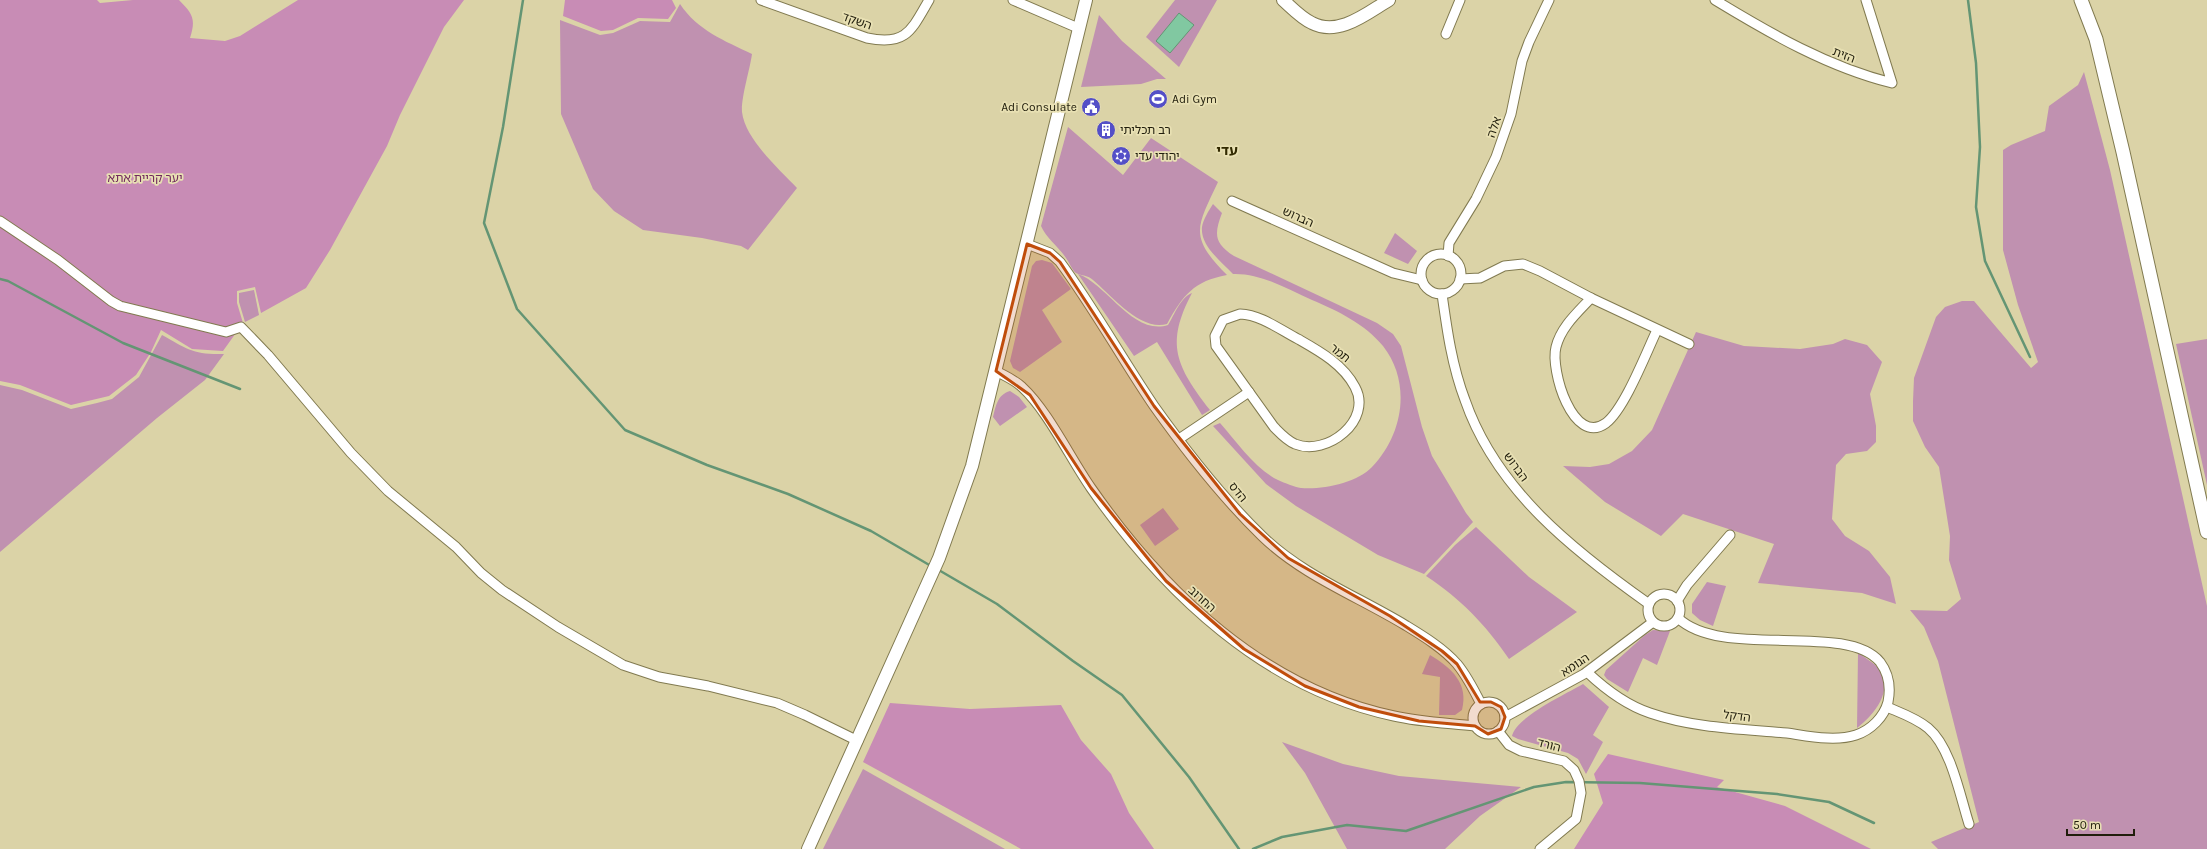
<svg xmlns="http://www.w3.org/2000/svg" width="2207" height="849" font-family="Karla,'Noto Sans Hebrew',sans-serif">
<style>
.green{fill:#c091b0}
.forest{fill:#c88cb5}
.water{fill:#81c8a1;stroke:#649574}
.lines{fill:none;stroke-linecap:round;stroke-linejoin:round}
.stream{stroke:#649574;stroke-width:2.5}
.minor-casing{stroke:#817a50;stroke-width:11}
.tertiary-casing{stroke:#817a50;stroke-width:14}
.secondary-casing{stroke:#817a50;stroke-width:15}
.minor{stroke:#fff;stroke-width:9}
.tertiary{stroke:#fff;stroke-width:12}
.secondary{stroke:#fff;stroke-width:13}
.marked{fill:#c04d0c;fill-opacity:0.2;stroke:#c04d0c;stroke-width:3;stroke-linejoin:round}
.labels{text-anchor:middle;stroke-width:3.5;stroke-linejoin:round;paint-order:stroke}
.street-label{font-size:12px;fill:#201d0c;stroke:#e8e0b3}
.poi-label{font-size:12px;fill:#201d0c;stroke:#e8e0b3;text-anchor:start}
.park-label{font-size:12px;fill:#712a5e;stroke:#e8e0b3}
.quarter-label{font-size:14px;font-weight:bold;fill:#312900;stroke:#e8e0b3}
</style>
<rect width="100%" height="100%" fill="#dbd3a7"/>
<!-- green -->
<g class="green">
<path d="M 1175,0 L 1217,0 L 1179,67 L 1146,37 Z"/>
<path d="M 680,4 C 697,30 725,41 752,54 C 750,69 741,98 742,112 C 745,139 779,169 797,188 L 748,250 L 741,246 L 702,238 L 643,230 L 614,211 L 593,189 L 561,114 L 560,20 L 600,35 L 613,33 L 640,21 L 670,22 Z"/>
<path d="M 1099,15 L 1122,41 L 1166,79 L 1157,79 L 1141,84 L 1081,87 Z"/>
<path d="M 2084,72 L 2110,170 L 2207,606 L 2207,849 L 1938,849 L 1931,842 L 1979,822 L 1938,661 L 1924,627 L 1910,610 L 1947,611 L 1961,599 L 1949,560 L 1950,536 L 1939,467 L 1925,447 L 1913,421 L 1913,401 L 1914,378 L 1936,317 L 1945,307 L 1962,301 L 1974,301 L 2031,368 L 2038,362 L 2018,305 L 2003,250 L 2003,150 L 2011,145 L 2045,131 L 2049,106 L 2078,85 Z"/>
<path d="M 1068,127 L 1123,175 L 1151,138 L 1218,182 C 1197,227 1188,236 1227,275 C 1194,281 1183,295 1167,324 C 1141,332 1111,295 1093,280 C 1088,275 1082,276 1076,273 C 1072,270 1069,262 1066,258 C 1059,247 1046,238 1041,226 Z"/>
<path d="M 1213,204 L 1222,213 C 1214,234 1214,243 1234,256 L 1377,323 L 1393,334 L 1401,346 L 1422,427 L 1432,456 L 1466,513 L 1473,522 L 1424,574 L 1378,555 L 1296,506 L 1266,484 L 1213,426 L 1220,423 C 1237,442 1255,469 1278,480 C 1285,483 1294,487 1301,488 C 1322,490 1357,483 1372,467 C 1403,435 1412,383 1383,346 C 1365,324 1338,311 1312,300 C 1287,289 1261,273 1233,274 C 1222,262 1200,246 1202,227 C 1203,220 1209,210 1213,204 Z"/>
<path d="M 1395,233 L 1417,251 L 1408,264 L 1384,253 Z"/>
<path d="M 1042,260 L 1052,263 L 1071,289 L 1042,310 L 1062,342 L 1020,372 L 1013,368 L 1010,361 L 1032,266 L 1036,261 Z"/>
<path d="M 1078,274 C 1107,284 1133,336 1168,325 C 1175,314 1180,298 1192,293 C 1165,344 1176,366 1210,410 L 1202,415 L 1157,342 L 1134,356 Z"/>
<path d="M 254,290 L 259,315 L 245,322 L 239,302 L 239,293 Z"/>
<path d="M 1696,332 L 1744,346 L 1800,349 L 1833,344 L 1845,339 L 1867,345 L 1882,362 L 1870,394 L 1876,426 L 1876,442 L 1867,451 L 1846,454 L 1836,465 L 1832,519 L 1845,536 L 1869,551 L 1890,577 L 1896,604 L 1862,593 L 1758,583 L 1774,544 L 1683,514 L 1661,536 L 1605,502 L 1563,466 L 1590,467 L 1609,464 L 1632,451 L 1652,430 Z"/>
<path d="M 162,335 C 187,349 194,355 224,354 L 205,380 L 157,418 L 0,552 L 0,385 L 22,390 L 71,409 L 97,403 L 112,399 L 139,377 Z"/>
<path d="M 2207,339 L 2207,485 L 2176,344 Z"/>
<path d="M 1010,391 L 1019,397 L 1027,407 L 1000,426 L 993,417 C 996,406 997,395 1010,391 Z"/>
<path d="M 1163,508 L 1179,529 L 1155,546 L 1140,525 Z"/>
<path d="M 1476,527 L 1529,577 L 1577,612 L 1509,659 C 1485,624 1461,599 1426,576 L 1455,545 Z"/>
<path d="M 1707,582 L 1726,586 L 1713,626 L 1700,620 L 1692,613 L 1692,604 Z"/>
<path d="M 1653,630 L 1670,631 L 1657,665 L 1643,658 L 1628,692 L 1607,679 L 1604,675 L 1606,670 L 1645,635 Z"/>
<path d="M 1858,653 C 1865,658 1873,662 1878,668 C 1896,689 1873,716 1857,728 Z"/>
<path d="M 1430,655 C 1452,668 1469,684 1462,710 L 1455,715 L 1439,715 L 1440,677 L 1422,674 Z"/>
<path d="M 1583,684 L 1609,707 L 1593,735 L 1603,742 L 1586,774 L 1578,759 L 1568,753 L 1518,739 L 1512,736 C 1516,717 1566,694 1583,684 Z"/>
<path d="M 1282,742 L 1343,764 L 1399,776 L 1521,787 L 1480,816 L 1445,849 L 1347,849 L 1305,773 Z"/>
<path d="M 863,769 L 1005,849 L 823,849 Z"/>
</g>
<!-- forest -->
<g class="forest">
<path d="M 0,0 L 97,0 L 100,3 L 133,0 L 179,0 C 193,14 196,19 190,38 L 225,41 L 240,36 L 298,0 L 464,0 L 444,27 L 400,115 L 387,146 L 330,250 L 306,288 L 261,313 L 255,287 L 237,291 L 237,303 L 243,323 L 223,351 L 192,349 L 161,330 L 151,352 L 136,375 L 109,396 L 71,405 L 20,385 L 0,381 Z"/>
<path d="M 565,0 L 672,0 L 676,8 L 668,19 L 638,18 L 613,30 L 601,31 L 563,16 Z"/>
<path d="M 890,703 L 970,709 L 1061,705 L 1081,740 L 1111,774 L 1129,813 L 1154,849 L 1021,849 L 863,762 Z"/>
<path d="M 1608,754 L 1724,780 L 1717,787 L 1785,806 L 1871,849 L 1574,849 L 1603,803 L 1594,774 Z"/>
</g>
<!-- water -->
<path class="water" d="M 1179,13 L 1194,25 L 1170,53 L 1156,41 Z"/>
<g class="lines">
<!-- stream -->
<g class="stream">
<path d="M 523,0 L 503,127 L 484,223 L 517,309 L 625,430 L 707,465 L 788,494 L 871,531 L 931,566"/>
<path d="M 1968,0 L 1976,63 L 1980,147 L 1976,207 L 1985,261 L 2030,357"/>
<path d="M 0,279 L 8,281 L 123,343 L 240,389"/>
<path d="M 937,569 L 997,604 L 1073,661 L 1122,695 L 1189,777 L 1239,849"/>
<path d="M 1253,849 L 1282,837 L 1347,825 L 1406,831 L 1534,787 L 1566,782 L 1640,783 L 1777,794 L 1829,802 L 1874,823"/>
</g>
<!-- minor casing -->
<g class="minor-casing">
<g id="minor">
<path d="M 761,0 L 867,38 C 906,46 911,31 929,0"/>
<path d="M 1013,0 L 1078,28"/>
<path d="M 1715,0 C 1771,34 1828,67 1892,83 L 1866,0"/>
<path d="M 1446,34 L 1460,0"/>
<path d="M 1232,201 L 1393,273 L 1422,280"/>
<path d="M 0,221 L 58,260 L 111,301 L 120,306 L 226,332 L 241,327 L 268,355 L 351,453 L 388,491 L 456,547 L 481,573 L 502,590 L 558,627 L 623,665 L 659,677 L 708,686 L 777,703 L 805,715 L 858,741"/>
<path d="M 1027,244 L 1050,253 L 1060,262 C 1094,308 1122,359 1154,406 C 1186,451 1222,497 1262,536 C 1302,575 1357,596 1405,625 C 1423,636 1443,648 1457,664 C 1467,676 1474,690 1481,704"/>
<circle cx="1441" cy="274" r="20"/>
<path d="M 1448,256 L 1449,243 L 1476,199 L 1496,157 L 1511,114 L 1522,61 L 1529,42 L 1549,0"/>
<path d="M 1460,279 L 1480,278 L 1504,266 L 1523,264 L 1540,271 L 1591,298 L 1689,344"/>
<path d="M 1442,294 C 1447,330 1452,366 1465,400 C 1496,490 1574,551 1649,604"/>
<path d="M 1591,298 C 1577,313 1561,327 1556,347 C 1550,370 1573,447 1606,423 C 1625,408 1646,353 1657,330"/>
<path d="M 1240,314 C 1261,315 1279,329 1298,339 C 1319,351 1343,364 1355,387 C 1373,420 1327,457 1295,444 C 1286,440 1280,433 1274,427 L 1216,346 L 1215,336 L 1223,320 Z"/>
<path d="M 996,371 C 1005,376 1015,380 1022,387 C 1048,411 1070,458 1091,488 C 1164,593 1265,689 1394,716 C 1420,722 1448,723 1475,726"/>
<path d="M 1179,439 L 1249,392"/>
<circle cx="1664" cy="610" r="16"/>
<path d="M 1677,601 L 1687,585 L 1730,535"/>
<path d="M 1587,672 C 1605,689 1626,705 1650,713 C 1693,728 1742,729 1787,733 C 1808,736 1835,742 1856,735 C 1871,730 1884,717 1888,702 C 1891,687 1889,674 1880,662 C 1846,621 1722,660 1678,618"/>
<circle cx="1489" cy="718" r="16"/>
<path d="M 1887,707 C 1901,713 1916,718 1928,728 C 1951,747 1960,796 1969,824"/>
<path d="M 1505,717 L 1584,674 L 1653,622"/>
<path d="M 1498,731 L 1509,745 L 1521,751 L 1564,761 L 1574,770 L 1579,781 L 1581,793 L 1576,819 L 1540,849"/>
</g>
</g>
<!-- tertiary casing -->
<g class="tertiary-casing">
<g id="tertiary">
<path d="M 1283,0 C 1292,8 1301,18 1312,23 C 1339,37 1367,13 1389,0"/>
<path d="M 808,849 L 939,558 L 972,466 L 1086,0"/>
</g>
</g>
<!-- secondary casing -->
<g class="secondary-casing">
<path id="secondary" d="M 2081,0 L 2096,39 L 2123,152 L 2207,532"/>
</g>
<!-- minor -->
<use href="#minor" class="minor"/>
<!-- tertiary -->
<use href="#tertiary" class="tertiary"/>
<!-- secondary -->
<use href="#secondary" class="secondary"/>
</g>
<!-- marked area -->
<path class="marked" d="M 1027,244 L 1050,253 L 1060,262 L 1154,406 L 1240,514 L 1288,558 L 1390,616 L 1442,651 L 1457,664 L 1480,702 L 1491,702 L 1501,707 L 1505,717 L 1501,729 L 1488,734 L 1475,726 L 1419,721 L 1359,707 L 1305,686 L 1244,649 L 1166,581 L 1091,488 L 1030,395 L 996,371 Z"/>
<!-- icons -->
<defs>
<g id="stadium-disc" transform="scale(1)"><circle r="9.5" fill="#544fc7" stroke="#e8e0b3"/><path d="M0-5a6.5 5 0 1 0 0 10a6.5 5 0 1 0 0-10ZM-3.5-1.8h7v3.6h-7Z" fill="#fff"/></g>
<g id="civic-disc" transform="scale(1)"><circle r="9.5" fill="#544fc7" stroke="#e8e0b3"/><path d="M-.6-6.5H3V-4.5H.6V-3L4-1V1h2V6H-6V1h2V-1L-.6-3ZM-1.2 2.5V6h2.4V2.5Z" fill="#fff"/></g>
<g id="building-disc" transform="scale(1)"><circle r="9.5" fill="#544fc7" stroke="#e8e0b3"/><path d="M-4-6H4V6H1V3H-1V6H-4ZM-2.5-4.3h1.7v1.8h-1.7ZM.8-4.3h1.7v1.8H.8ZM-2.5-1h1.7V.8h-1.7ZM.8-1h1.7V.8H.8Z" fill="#fff"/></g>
<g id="synagogue-disc" transform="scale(1)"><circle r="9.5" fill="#544fc7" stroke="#e8e0b3"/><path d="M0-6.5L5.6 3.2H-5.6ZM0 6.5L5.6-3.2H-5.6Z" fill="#fff"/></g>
</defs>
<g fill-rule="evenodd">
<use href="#stadium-disc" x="1158" y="99"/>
<use href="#civic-disc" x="1091" y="107"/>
<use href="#building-disc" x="1106" y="130"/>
<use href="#synagogue-disc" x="1121" y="156"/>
</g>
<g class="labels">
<!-- street labels -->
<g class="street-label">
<text transform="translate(857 21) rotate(19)" y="4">השקד</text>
<text transform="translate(1844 55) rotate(21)" y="4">הזית</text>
<text transform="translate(1494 127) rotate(-71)" y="4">אלה</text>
<text transform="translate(1298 217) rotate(24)" y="4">הברוש</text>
<text transform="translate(1340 353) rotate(39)" y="4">תמר</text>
<text transform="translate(1516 467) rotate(53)" y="4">הברוש</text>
<text transform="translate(1238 492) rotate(51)" y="4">הדס</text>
<text transform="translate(1202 599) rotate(42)" y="4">החרוב</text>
<text transform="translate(1575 665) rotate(-34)" y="4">הגומא</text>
<text transform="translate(1737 716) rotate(7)" y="4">הדקל</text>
<text transform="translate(1549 745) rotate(14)" y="4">הורד</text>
</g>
<!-- poi labels -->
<g class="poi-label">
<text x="1172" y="103">Adi Gym</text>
<text x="1077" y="111" text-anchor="end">Adi Consulate</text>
<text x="1120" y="134">רב תכליתי</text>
<text x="1135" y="160">יהודי עדי</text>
</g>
<!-- park labels -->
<g class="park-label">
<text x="145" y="182">יער קריית אתא</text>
</g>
<!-- quarter labels -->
<g class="quarter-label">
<text x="1227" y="155">עדי</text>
</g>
</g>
<!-- scale -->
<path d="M2067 829v6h67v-6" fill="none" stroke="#201d0c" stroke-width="2"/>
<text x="2073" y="829" font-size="12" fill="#201d0c" stroke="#e8e0b3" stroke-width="3" paint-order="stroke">50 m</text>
</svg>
